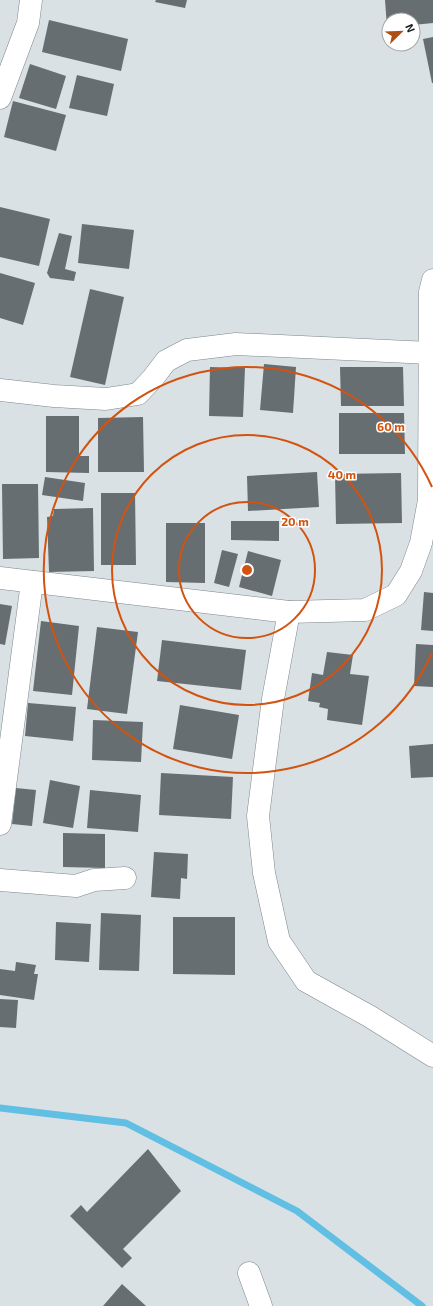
<svg xmlns="http://www.w3.org/2000/svg" width="433" height="1306" font-family="'Exo 2',sans-serif">
<style>
.lines{fill:none;stroke-linecap:round;stroke-linejoin:round}
.stream{stroke:#62bfe4;stroke-width:7}
.building{fill:#666e71}
.minor-casing{stroke:#7f868a;stroke-width:23}
.minor{stroke:#fff;stroke-width:22}
.ring{fill:none;stroke:#d3530e;stroke-width:2}
.centre{fill:#d3530e;stroke:#fff;stroke-width:2}
.ring-label{font-size:12px;text-anchor:middle;font-weight:bold;fill:#d3530e;stroke:#fff;stroke-width:3;stroke-linejoin:round;paint-order:stroke}
</style>
<rect width="100%" height="100%" fill="#d9e1e5"/>
<g class="lines">
<!-- stream -->
<path class="stream" d="M 0,1108 L 126,1123 L 297,1211 L 422,1306"/>
</g>
<!-- building -->
<g class="building">
<path d="M 156,0 L 187,0 L 185,8 L 155,2 Z"/>
<path d="M 385,0 L 433,0 L 433,23 L 413,25 L 413,20 L 389,20 L 389,26 L 387,27 Z"/>
<path d="M 49,20 L 128,39 L 121,71 L 42,52 Z"/>
<path d="M 433,37 L 433,83 L 432,83 L 423,39 Z"/>
<path d="M 30,64 L 66,76 L 56,109 L 19,98 Z"/>
<path d="M 77,75 L 114,84 L 107,116 L 69,108 Z"/>
<path d="M 13,101 L 66,115 L 56,151 L 4,137 Z"/>
<path d="M 0,207 L 50,219 L 39,266 L 0,257 Z"/>
<path d="M 82,224 L 134,230 L 129,269 L 78,263 Z"/>
<path d="M 59,233 L 72,236 L 65,269 L 76,272 L 74,281 L 50,278 L 47,273 Z"/>
<path d="M 0,273 L 35,283 L 23,325 L 0,318 Z"/>
<path d="M 90,289 L 124,297 L 105,385 L 70,377 Z"/>
<path d="M 264,364 L 296,367 L 293,413 L 260,410 Z"/>
<path d="M 210,367 L 245,368 L 243,417 L 209,416 Z"/>
<path d="M 340,367 L 403,367 L 404,406 L 341,406 Z"/>
<path d="M 339,413 L 404,413 L 405,454 L 339,454 Z"/>
<path d="M 46,416 L 79,416 L 79,456 L 89,456 L 89,473 L 46,472 Z"/>
<path d="M 143,417 L 144,472 L 98,472 L 98,418 Z"/>
<path d="M 317,472 L 319,507 L 248,511 L 247,476 Z"/>
<path d="M 401,473 L 402,523 L 336,524 L 335,474 Z"/>
<path d="M 45,477 L 85,483 L 83,501 L 42,495 Z"/>
<path d="M 2,484 L 38,484 L 39,558 L 3,559 Z"/>
<path d="M 101,493 L 135,493 L 136,565 L 101,565 Z"/>
<path d="M 93,508 L 94,571 L 49,572 L 47,517 L 53,516 L 54,509 Z"/>
<path d="M 231,521 L 279,521 L 279,541 L 231,540 Z"/>
<path d="M 166,523 L 205,523 L 205,583 L 166,582 Z"/>
<path d="M 222,550 L 238,554 L 229,587 L 214,583 Z"/>
<path d="M 248,551 L 281,560 L 272,596 L 239,587 Z"/>
<path d="M 424,592 L 433,593 L 433,631 L 421,630 Z"/>
<path d="M 0,604 L 12,606 L 5,645 L 0,644 Z"/>
<path d="M 41,621 L 79,626 L 72,695 L 33,691 Z"/>
<path d="M 97,627 L 138,632 L 127,714 L 87,709 Z"/>
<path d="M 162,640 L 246,650 L 241,690 L 157,681 Z"/>
<path d="M 416,644 L 433,645 L 433,687 L 414,686 Z"/>
<path d="M 327,652 L 353,655 L 350,674 L 369,676 L 362,725 L 327,720 L 328,709 L 319,707 L 320,703 L 308,701 L 312,673 L 323,675 Z"/>
<path d="M 28,703 L 76,707 L 73,741 L 25,736 Z"/>
<path d="M 180,705 L 239,715 L 232,759 L 173,749 Z"/>
<path d="M 93,720 L 143,722 L 141,762 L 92,760 Z"/>
<path d="M 433,744 L 433,777 L 411,778 L 409,746 Z"/>
<path d="M 161,773 L 233,777 L 231,819 L 159,815 Z"/>
<path d="M 50,780 L 80,786 L 73,828 L 43,823 Z"/>
<path d="M 16,788 L 36,790 L 32,826 L 12,824 Z"/>
<path d="M 90,790 L 141,795 L 138,832 L 87,828 Z"/>
<path d="M 63,833 L 105,834 L 105,868 L 63,867 Z"/>
<path d="M 154,852 L 188,854 L 187,879 L 181,878 L 180,899 L 151,897 Z"/>
<path d="M 101,913 L 141,915 L 139,971 L 99,970 Z"/>
<path d="M 173,917 L 235,917 L 235,975 L 173,974 Z"/>
<path d="M 56,922 L 91,924 L 89,962 L 55,960 Z"/>
<path d="M 16,962 L 36,965 L 34,974 L 38,974 L 34,1000 L 0,995 L 0,969 L 15,971 Z"/>
<path d="M 0,999 L 18,1000 L 16,1028 L 0,1027 Z"/>
<path d="M 148,1149 L 181,1191 L 123,1249 L 132,1258 L 122,1268 L 70,1216 L 81,1205 L 87,1212 Z"/>
<path d="M 122,1284 L 146,1306 L 103,1306 Z"/>
</g>
<g class="lines">
<!-- minor casing -->
<g class="minor-casing">
<g id="minor">
<path d="M 0,98 L 28,23 L 31,0"/>
<path d="M 0,390 L 54,396 L 106,399 L 138,394 L 153,378 L 166,361 L 187,350 L 236,344 L 430,353"/>
<path d="M 0,578 L 289,612 L 365,610 L 396,595 L 411,571 L 421,543 L 429,500 L 430,292 L 433,280"/>
<path d="M 289,612 L 273,699 L 258,816 L 264,873 L 279,941 L 306,981 L 369,1016 L 433,1056"/>
<path d="M 0,824 L 32,582"/>
<path d="M 0,880 L 76,886 L 94,880 L 125,878"/>
<path d="M 249,1273 L 261,1306"/>
</g>
</g>
<!-- minor -->
<use href="#minor" class="minor"/>
</g>
<!-- distance rings -->
<g class="ring">
<circle cx="247" cy="570" r="68"/>
<circle cx="247" cy="570" r="135"/>
<path d="M432 653A203 203 0 1 1 432 487"/>
</g>
<circle cx="247" cy="570" r="6" class="centre"/>
<g class="ring-label">
<text x="391" y="431">60 m</text>
<text x="342" y="479">40 m</text>
<text x="295" y="526">20 m</text>
</g>
<!-- north arrow -->
<g transform="translate(401 32) rotate(67)"><circle r="19" fill="#ffffff" stroke="#a2a3a4"/>
<path d="M0-3L7 15L0 10L-7 15Z" fill="#b04e11"/>
<text y="-6" font-size="11" font-weight="bold" text-anchor="middle" fill="#171a1b">N</text>
</g>
</svg>
